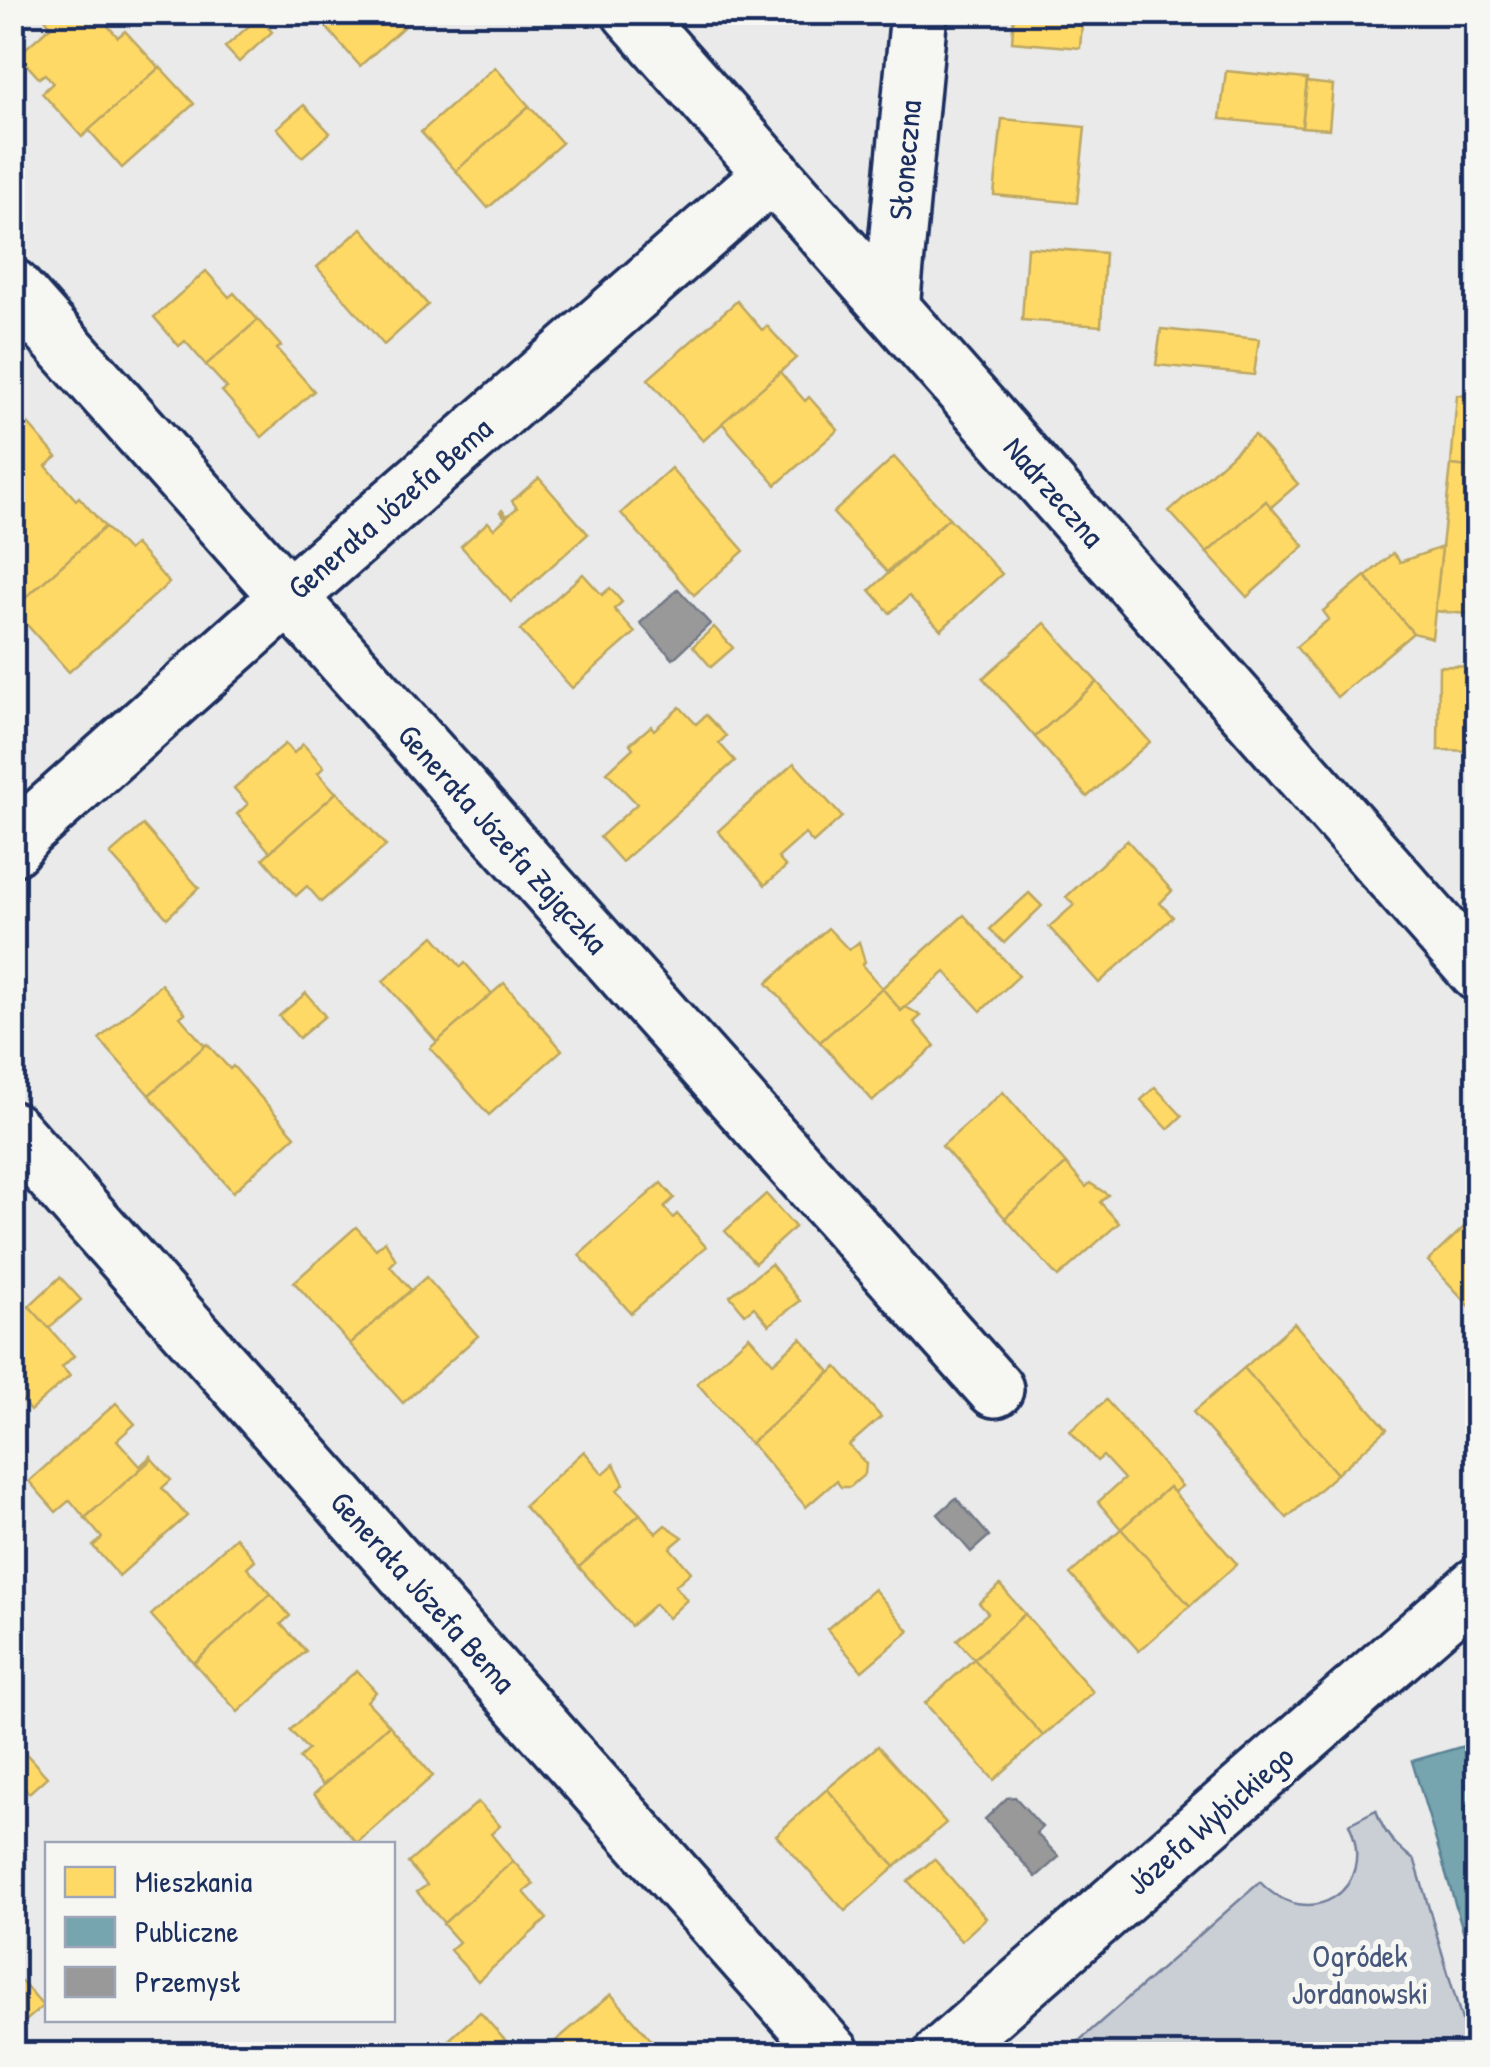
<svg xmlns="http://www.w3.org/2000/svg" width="1490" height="2067" font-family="'Patrick Hand',sans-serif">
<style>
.green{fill:#caced5;stroke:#727e9a;stroke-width:2.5}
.homes{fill:#ffd966;stroke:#bba664;stroke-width:2.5}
.public{fill:#76a5af;stroke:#5b8297;stroke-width:2.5}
.industry{fill:#999;stroke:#737987;stroke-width:2.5}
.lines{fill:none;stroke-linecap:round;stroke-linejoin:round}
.minor-casing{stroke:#1b2f5e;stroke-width:62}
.minor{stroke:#f6f6f2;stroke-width:55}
.labels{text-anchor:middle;stroke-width:10;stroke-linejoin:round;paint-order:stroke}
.street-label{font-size:32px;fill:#1b2f5e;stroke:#f6f6f2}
.park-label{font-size:32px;fill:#47577c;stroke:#f6f6f2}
</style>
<rect width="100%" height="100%" fill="#e9eae9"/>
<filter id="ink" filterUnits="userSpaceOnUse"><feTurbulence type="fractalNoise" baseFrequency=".01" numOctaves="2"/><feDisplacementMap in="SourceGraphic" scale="20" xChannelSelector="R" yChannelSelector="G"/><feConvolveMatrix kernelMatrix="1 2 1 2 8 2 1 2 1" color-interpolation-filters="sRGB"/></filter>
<g filter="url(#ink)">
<!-- green -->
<path class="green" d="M 1376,1810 C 1384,1835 1395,1845 1415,1861 L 1472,2054 L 1064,2054 L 1260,1882 C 1309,1934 1379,1890 1349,1824 Z"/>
<!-- homes -->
<g class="homes">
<path d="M 51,12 L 95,12 L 118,37 L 125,31 L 159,68 L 82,137 L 42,93 L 53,83 L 45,74 L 39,78 L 18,55 L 51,26 L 45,18 Z"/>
<path d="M 313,12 L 420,12 L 360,66 Z"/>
<path d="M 1014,12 L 1083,12 L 1080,48 L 1012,42 Z"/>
<path d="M 259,17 L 272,32 L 239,62 L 225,47 Z"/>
<path d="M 160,67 L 194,104 L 122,168 L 89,130 Z"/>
<path d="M 495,67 L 529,106 L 456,171 L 421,132 Z"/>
<path d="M 1226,71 L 1307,79 L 1302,127 L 1220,119 Z"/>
<path d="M 1307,82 L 1333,85 L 1329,129 L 1302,127 Z"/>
<path d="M 304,105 L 330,133 L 302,157 L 277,128 Z"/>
<path d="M 529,106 L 562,143 L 488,208 L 456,171 Z"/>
<path d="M 1002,119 L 1085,127 L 1077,203 L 994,195 Z"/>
<path d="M 362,228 L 428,305 L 384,345 L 317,267 Z"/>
<path d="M 1027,247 L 1105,253 L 1101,326 L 1022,320 Z"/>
<path d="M 206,271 L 229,297 L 234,293 L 258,320 L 206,365 L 185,341 L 179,346 L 154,317 Z"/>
<path d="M 737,301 L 762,330 L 767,326 L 796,358 L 703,441 L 648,379 Z"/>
<path d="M 258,320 L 281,346 L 277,349 L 314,391 L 262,437 L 222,391 L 227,388 L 206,365 Z"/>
<path d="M 1161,329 L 1259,339 L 1254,375 L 1156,365 Z"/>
<path d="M 780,372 L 805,401 L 809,397 L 838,430 L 776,485 L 722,423 Z"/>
<path d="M 1457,395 L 1478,397 L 1478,468 L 1451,465 Z"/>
<path d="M 23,418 L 57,457 L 46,466 L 76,500 L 79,497 L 105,527 L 21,602 L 12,593 L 12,427 Z"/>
<path d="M 1254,435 L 1298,484 L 1270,508 L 1266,501 L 1207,553 L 1169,511 Z"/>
<path d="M 894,457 L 949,518 L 887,572 L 833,513 Z"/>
<path d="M 1451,465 L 1478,468 L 1478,615 L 1435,611 Z"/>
<path d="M 671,468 L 744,551 L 694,595 L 621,513 Z"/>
<path d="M 539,478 L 588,534 L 511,602 L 461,546 L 488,522 L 494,529 L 506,518 L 500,512 L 502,510 L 507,516 L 517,508 L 512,501 Z"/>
<path d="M 1266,501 L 1304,546 L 1247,597 L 1207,553 Z"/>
<path d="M 949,518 L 1002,574 L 941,630 L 909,596 L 890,613 L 870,590 Z"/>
<path d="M 105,527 L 128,551 L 135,544 L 169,583 L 69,672 L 13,609 Z"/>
<path d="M 1442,547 L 1435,611 L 1432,638 L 1413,633 L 1365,577 L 1393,553 L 1400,562 Z"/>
<path d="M 583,574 L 602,595 L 610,588 L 622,602 L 614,609 L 635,633 L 572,688 L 520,630 Z"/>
<path d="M 1365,576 L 1413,633 L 1337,697 L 1296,647 L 1329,619 L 1323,611 Z"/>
<path d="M 1045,623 L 1097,682 L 1035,737 L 983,678 Z"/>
<path d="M 714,627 L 733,648 L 711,667 L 693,646 Z"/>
<path d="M 1439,666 L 1478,667 L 1478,751 L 1438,750 Z"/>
<path d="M 1097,682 L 1150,742 L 1087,797 L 1035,737 Z"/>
<path d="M 680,707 L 696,724 L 706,715 L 726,736 L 719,743 L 735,761 L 622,862 L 600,837 L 637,804 L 607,772 L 633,748 L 630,744 L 651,726 L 654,730 Z"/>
<path d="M 285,744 L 294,753 L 303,744 L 324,767 L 318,773 L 336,793 L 270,852 L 237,814 L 248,804 L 234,788 Z"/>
<path d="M 794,763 L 842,817 L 813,843 L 805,834 L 778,858 L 786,867 L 765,885 L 718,831 Z"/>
<path d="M 337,792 L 386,846 L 321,902 L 307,886 L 296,896 L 263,858 Z"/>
<path d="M 143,825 L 199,888 L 167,918 L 110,854 Z"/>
<path d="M 1127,840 L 1172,891 L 1160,903 L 1173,917 L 1099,983 L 1049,927 L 1074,905 L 1066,897 Z"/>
<path d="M 1029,893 L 1042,906 L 1004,943 L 990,929 Z"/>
<path d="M 964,915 L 1019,976 L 981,1011 L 945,972 L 901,1011 L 882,988 Z"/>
<path d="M 828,928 L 849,950 L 859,942 L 865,962 L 862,965 L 882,988 L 820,1042 L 767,983 Z"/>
<path d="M 434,936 L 461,967 L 465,963 L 492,994 L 437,1042 L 383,981 Z"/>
<path d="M 504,983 L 562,1050 L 489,1115 L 430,1048 Z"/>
<path d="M 161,984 L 185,1013 L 180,1017 L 205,1046 L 149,1095 L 99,1039 Z"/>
<path d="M 882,988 L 901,1011 L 906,1007 L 921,1016 L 914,1022 L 935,1046 L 873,1101 L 820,1042 Z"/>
<path d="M 306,993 L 325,1016 L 299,1038 L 279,1016 Z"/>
<path d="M 207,1044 L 230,1069 L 233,1066 L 295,1136 L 233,1192 L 149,1095 Z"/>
<path d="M 1155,1087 L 1182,1116 L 1168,1129 L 1141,1100 Z"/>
<path d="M 1003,1092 L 1066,1164 L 1005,1218 L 942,1146 Z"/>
<path d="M 1066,1164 L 1086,1187 L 1090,1183 L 1108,1195 L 1100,1202 L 1119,1223 L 1058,1277 L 1005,1218 Z"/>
<path d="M 661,1183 L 674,1198 L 664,1207 L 673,1218 L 677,1214 L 706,1247 L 631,1313 L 579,1255 Z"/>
<path d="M 766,1194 L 795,1227 L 755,1263 L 725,1231 Z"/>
<path d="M 1478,1214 L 1478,1315 L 1428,1261 Z"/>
<path d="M 356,1227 L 376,1249 L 385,1241 L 396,1260 L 390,1266 L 411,1290 L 350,1344 L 294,1282 Z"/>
<path d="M 771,1264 L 800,1301 L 769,1325 L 754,1307 L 745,1314 L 730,1296 Z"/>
<path d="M 60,1277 L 81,1300 L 49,1328 L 29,1306 Z"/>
<path d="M 426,1277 L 478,1336 L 403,1403 L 350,1344 Z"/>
<path d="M 29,1306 L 74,1356 L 62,1367 L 70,1376 L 30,1411 L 22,1401 L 12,1410 L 12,1320 Z"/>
<path d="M 1294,1323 L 1387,1429 L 1337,1474 L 1244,1368 Z"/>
<path d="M 749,1336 L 773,1363 L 801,1338 L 830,1372 L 750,1444 L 697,1383 Z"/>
<path d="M 837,1367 L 881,1417 L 849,1445 L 866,1464 L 865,1474 L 850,1487 L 841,1487 L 836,1481 L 806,1507 L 751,1443 Z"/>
<path d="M 1244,1368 L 1337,1474 L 1287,1518 L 1193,1412 Z"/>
<path d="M 1106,1400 L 1182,1486 L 1174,1492 L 1169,1487 L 1121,1529 L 1098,1502 L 1124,1479 L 1103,1456 L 1097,1461 L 1070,1431 Z"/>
<path d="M 116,1403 L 135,1424 L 117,1440 L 140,1466 L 151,1456 L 152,1459 L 85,1518 L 70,1500 L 56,1512 L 29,1481 Z"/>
<path d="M 584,1451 L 603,1474 L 614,1464 L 624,1484 L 617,1490 L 640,1514 L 579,1567 L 524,1506 Z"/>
<path d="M 152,1459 L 171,1480 L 162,1488 L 187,1516 L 119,1576 L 93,1546 L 102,1538 L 85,1518 Z"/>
<path d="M 1169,1487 L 1237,1564 L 1190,1606 L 1121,1529 Z"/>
<path d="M 640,1514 L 656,1533 L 665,1525 L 683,1537 L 670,1548 L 691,1572 L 675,1586 L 687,1600 L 668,1618 L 655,1604 L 631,1626 L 579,1567 Z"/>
<path d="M 1121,1529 L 1190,1606 L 1139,1651 L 1070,1574 Z"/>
<path d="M 236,1537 L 255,1560 L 247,1567 L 271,1594 L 194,1663 L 151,1615 Z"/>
<path d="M 1000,1585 L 1025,1614 L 974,1659 L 957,1640 L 988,1613 L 979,1603 Z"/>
<path d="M 874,1589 L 909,1631 L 862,1671 L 827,1629 Z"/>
<path d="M 271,1594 L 290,1616 L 281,1624 L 306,1651 L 238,1712 L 194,1663 Z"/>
<path d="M 1025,1614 L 1093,1692 L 1043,1736 L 974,1659 Z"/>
<path d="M 974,1659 L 1043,1736 L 994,1780 L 925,1703 Z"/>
<path d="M 357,1670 L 376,1692 L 367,1701 L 389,1725 L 323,1785 L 299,1758 L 308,1750 L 290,1730 Z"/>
<path d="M 389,1725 L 433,1776 L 357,1843 L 314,1794 Z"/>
<path d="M 12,1738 L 47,1777 L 29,1793 L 12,1774 Z"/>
<path d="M 878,1746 L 946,1823 L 895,1867 L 827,1789 Z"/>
<path d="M 827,1789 L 895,1867 L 845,1911 L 776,1835 Z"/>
<path d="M 478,1802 L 500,1826 L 491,1834 L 513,1861 L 444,1923 L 417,1892 L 427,1885 L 408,1863 Z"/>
<path d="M 934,1859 L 986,1918 L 961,1941 L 908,1881 Z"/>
<path d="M 513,1861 L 534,1884 L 524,1892 L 547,1919 L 478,1981 L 450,1950 L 459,1942 L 443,1924 Z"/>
<path d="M 12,1971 L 43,2006 L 12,2033 Z"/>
<path d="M 611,1994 L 653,2042 L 639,2054 L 549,2054 L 545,2050 Z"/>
<path d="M 480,2012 L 517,2054 L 433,2054 Z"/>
</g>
<!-- public -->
<path class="public" d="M 1478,1742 L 1478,1980 L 1412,1761 Z"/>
<!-- industry -->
<g class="industry">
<path d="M 678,589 L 710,624 L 673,659 L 640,623 Z"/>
<path d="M 956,1498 L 989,1536 L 971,1552 L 938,1514 Z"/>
<path d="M 1015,1797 L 1042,1827 L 1036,1833 L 1059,1857 L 1036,1877 L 985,1819 L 1007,1798 Z"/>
</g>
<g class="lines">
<!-- minor casing -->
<g class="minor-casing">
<g id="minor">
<path d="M 630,12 L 1478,973"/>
<path d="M 12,287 L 995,1389"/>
<path d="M 891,308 L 919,12"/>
<path d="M 12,848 L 26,831 L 287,598 L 773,173"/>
<path d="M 12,1130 L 832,2054"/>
<path d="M 942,2054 L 1478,1585"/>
</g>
</g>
<!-- minor -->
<use href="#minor" class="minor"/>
</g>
</g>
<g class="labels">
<!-- street labels -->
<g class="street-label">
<text transform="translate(905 160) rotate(-85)" y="11">Słoneczna</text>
<text transform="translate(1054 492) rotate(49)" y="11">Nadrzeczna</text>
<text transform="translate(390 508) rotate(-41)" y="11">Generała Józefa Bema</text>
<text transform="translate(503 839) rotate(48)" y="11">Generała Józefa Zajączka</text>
<text transform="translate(423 1592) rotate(48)" y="11">Generała Józefa Bema</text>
<text transform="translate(1210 1820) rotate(-41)" y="11">Józefa Wybickiego</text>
</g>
<!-- park labels -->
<g class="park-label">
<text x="1360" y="1967">Ogródek<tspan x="1360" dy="37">Jordanowski</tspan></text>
</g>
</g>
<!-- margin -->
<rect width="1490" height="2067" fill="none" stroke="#f6f6f2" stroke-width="50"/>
<rect x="25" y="25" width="1440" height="2017" fill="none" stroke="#1b2f5e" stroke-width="4" filter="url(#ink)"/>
<!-- legend -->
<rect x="45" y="1842" width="350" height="180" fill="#f6f6f2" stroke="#9ea6b7" stroke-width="2.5"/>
<rect x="65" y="1867" width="50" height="30" fill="#ffd966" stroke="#9ea6b7" stroke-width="2.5"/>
<text x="135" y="1892" font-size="30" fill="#1b2f5e">Mieszkania</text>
<rect x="65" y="1917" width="50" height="30" fill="#76a5af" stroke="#9ea6b7" stroke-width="2.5"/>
<text x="135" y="1942" font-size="30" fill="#1b2f5e">Publiczne</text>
<rect x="65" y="1967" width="50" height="30" fill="#999999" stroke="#9ea6b7" stroke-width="2.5"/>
<text x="135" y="1992" font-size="30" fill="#1b2f5e">Przemysł</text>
</svg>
